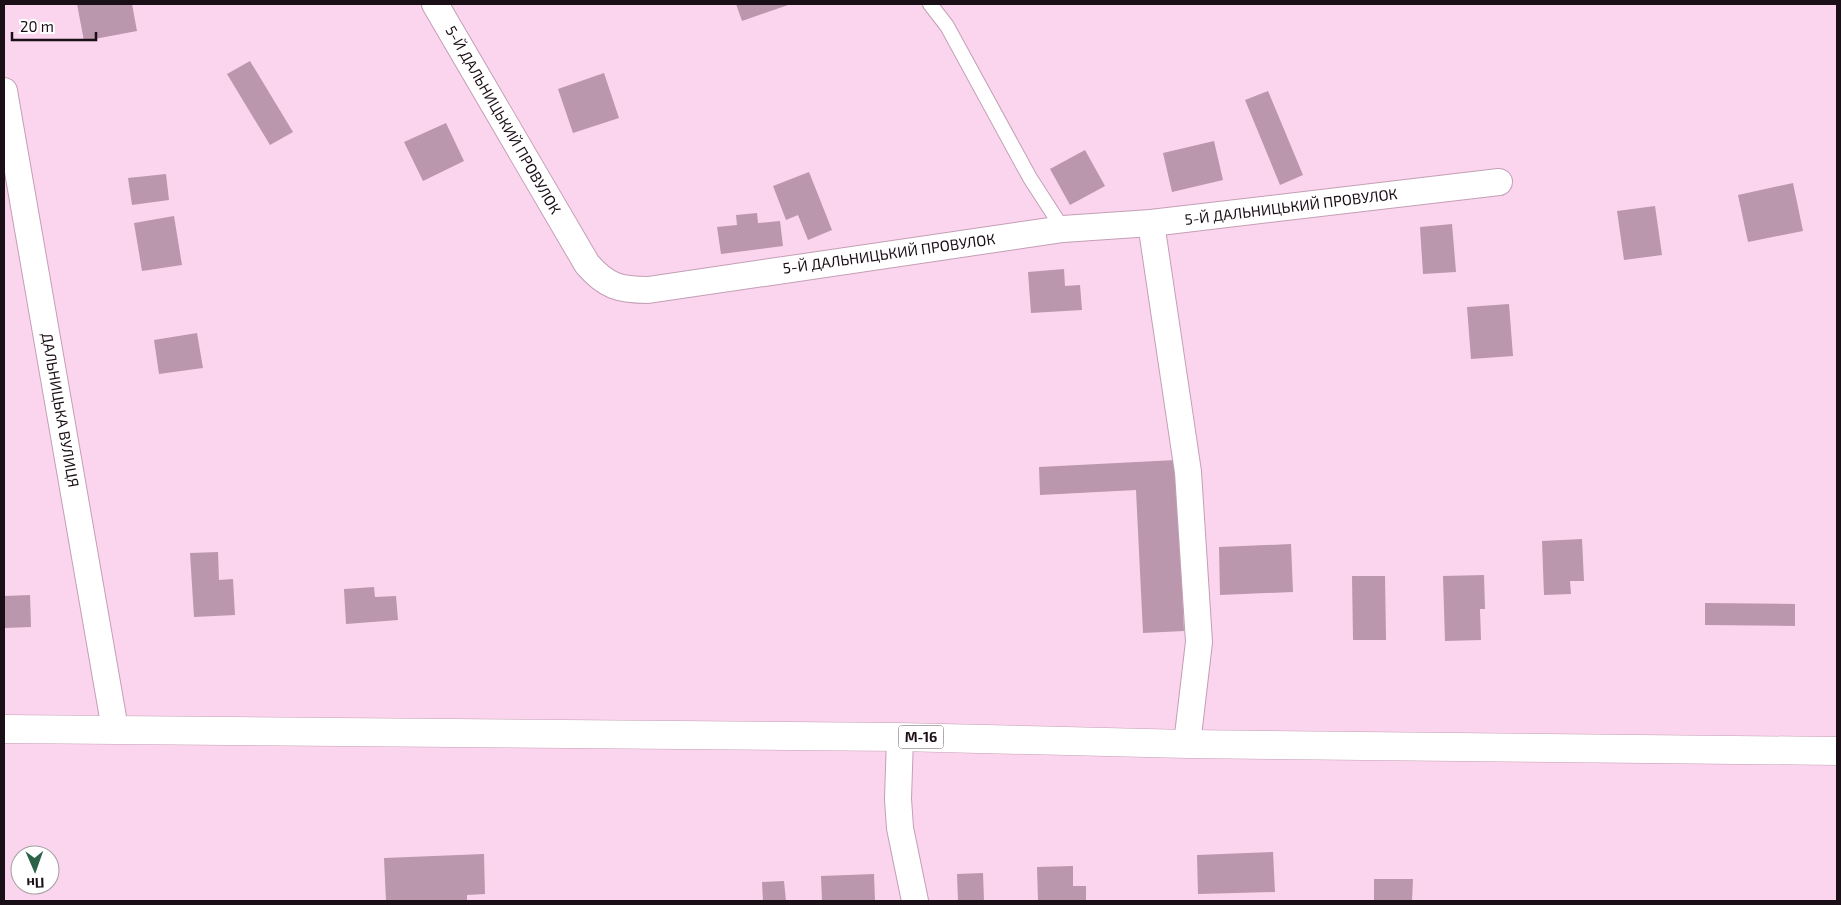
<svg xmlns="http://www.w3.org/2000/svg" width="1841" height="905" font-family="'Exo 2',sans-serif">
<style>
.building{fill:#ba97ad}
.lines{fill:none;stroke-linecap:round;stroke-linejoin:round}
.lane-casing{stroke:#c39fb5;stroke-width:16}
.street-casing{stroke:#c39fb5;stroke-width:28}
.highway-casing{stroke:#c39fb5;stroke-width:29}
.lane{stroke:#fff;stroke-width:14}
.street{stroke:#fff;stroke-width:26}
.highway{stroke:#fff;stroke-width:28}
.labels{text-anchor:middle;stroke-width:4;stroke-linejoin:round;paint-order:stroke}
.shield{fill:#fff;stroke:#5f575d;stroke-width:1}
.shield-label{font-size:14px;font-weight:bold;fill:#1b0f17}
.street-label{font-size:15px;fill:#1b0f17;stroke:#fff}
</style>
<rect width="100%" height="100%" fill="#fbd5ed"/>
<!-- building -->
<g class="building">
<path d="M 77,4 L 132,4 L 137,31 L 84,41 Z"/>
<path d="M 736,4 L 791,4 L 742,21 Z"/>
<path d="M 250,61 L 293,132 L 270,145 L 227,74 Z"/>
<path d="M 604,73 L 619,118 L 573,133 L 558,89 Z"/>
<path d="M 1268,91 L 1303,175 L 1280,185 L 1245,100 Z"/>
<path d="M 446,123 L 464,161 L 423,181 L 404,142 Z"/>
<path d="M 1214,141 L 1223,180 L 1172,192 L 1163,153 Z"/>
<path d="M 1085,150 L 1105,186 L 1070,205 L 1050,169 Z"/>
<path d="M 809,172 L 832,230 L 808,240 L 798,215 L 786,220 L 773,186 Z"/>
<path d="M 166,174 L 169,200 L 132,205 L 128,178 Z"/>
<path d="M 1793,183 L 1803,231 L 1748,242 L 1738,195 Z"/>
<path d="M 1655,206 L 1662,255 L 1624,260 L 1617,211 Z"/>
<path d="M 757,213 L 758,223 L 780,221 L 783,246 L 721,254 L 717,227 L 737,225 L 736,215 Z"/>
<path d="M 174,216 L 182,265 L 142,271 L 134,223 Z"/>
<path d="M 1452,224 L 1456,272 L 1423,274 L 1420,227 Z"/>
<path d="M 1064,269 L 1065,286 L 1080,285 L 1082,310 L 1031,313 L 1028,272 Z"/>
<path d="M 1509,304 L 1513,356 L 1471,359 L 1467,307 Z"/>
<path d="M 197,333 L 203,368 L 159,374 L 154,340 Z"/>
<path d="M 1176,460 L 1184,631 L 1143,633 L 1136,490 L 1040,495 L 1039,467 Z"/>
<path d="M 1582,539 L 1584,581 L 1570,581 L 1571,594 L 1544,595 L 1542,541 Z"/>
<path d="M 1291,544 L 1293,592 L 1220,595 L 1219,547 Z"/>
<path d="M 218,552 L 219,580 L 233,579 L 235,615 L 194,617 L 190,553 Z"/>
<path d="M 1484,575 L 1485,609 L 1480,609 L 1481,640 L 1445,641 L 1443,576 Z"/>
<path d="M 1352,576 L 1385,576 L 1386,640 L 1353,640 Z"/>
<path d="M 374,587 L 375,597 L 396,596 L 398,620 L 346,624 L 344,589 Z"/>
<path d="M 30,595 L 31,627 L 4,628 L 4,596 Z"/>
<path d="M 1705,603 L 1795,604 L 1795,626 L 1705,625 Z"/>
<path d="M 1273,852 L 1275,892 L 1198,894 L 1197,855 Z"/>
<path d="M 484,854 L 485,894 L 467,895 L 467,901 L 386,901 L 384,858 Z"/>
<path d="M 1073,866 L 1073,886 L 1086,886 L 1086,901 L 1038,901 L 1037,867 Z"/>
<path d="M 983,873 L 984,901 L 958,901 L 957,874 Z"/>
<path d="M 874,874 L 875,901 L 822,901 L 821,876 Z"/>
<path d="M 1374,879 L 1413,879 L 1412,901 L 1374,901 Z"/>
<path d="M 784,881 L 786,901 L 763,901 L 762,882 Z"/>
</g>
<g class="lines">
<!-- lane casing -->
<g class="lane-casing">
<path id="lane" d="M 930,4 L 947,26 L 1030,178 L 1063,229"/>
</g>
<!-- street casing -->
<g class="street-casing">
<g id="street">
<path d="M 435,4 L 587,264 C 606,286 619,290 648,290 L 1063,229 L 1151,223 L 1499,182"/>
<path d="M 4,91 L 115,729"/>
<path d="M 1151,223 L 1188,472 L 1199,642 L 1187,744"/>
<path d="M 900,737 L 898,799 L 900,828 L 915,901"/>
</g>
</g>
<!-- highway casing -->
<g class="highway-casing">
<path id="highway" d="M 4,729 L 900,737 L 1187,744 L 1837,751"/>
</g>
<!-- lane -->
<use href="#lane" class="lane"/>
<!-- street -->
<use href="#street" class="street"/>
<!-- highway -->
<use href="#highway" class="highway"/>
</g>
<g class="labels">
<!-- shield labels -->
<rect class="shield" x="898.5" y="725.5" width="45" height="23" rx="4"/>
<g class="shield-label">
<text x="921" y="742">М-16</text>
</g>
<!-- street labels -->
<g class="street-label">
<text transform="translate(503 120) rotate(60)" y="5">5-Й ДАЛЬНИЦЬКИЙ ПРОВУЛОК</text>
<text transform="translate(1291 207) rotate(-7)" y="5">5-Й ДАЛЬНИЦЬКИЙ ПРОВУЛОК</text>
<text transform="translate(889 254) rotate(-8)" y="5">5-Й ДАЛЬНИЦЬКИЙ ПРОВУЛОК</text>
<text transform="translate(60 410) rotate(80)" y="5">ДАЛЬНИЦЬКА ВУЛИЦЯ</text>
</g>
</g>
<!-- border -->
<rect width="1841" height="905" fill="none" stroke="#1b0f17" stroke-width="10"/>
<!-- north arrow -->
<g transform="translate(35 870) rotate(178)"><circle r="24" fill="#ffffff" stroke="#a49fa2"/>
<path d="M0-4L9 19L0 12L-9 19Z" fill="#2c6248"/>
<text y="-8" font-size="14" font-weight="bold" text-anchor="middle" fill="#1b0f17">Пн</text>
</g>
<!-- scale -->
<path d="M12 32v8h84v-8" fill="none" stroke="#1b0f17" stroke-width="2.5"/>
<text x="20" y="32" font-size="15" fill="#1b0f17" stroke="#ffffff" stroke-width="4" paint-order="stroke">20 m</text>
</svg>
